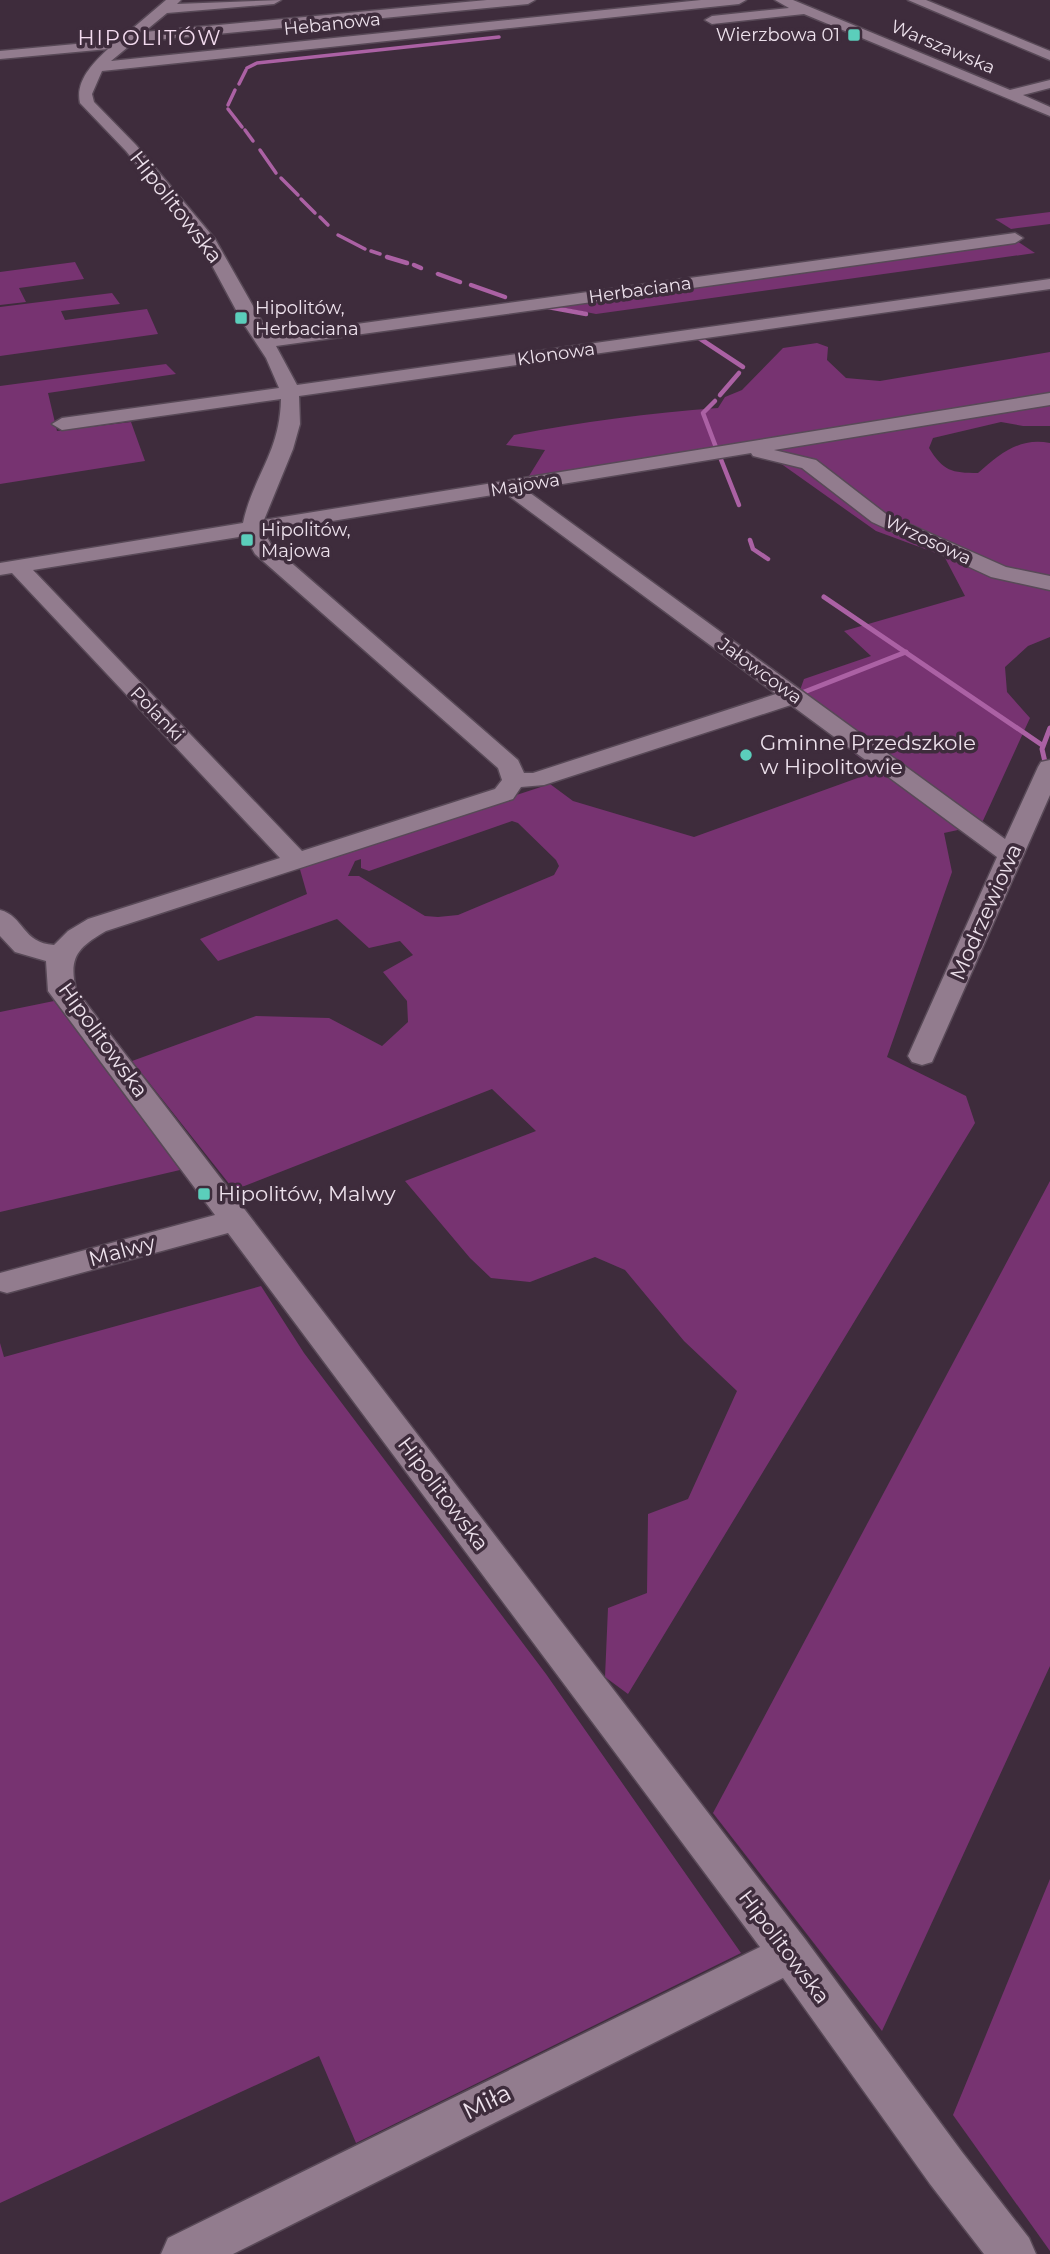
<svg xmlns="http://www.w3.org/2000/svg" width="1050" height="2254" font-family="Montserrat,sans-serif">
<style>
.green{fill:#773371;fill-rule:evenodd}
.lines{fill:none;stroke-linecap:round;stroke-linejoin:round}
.stream-far2{stroke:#ab61a4;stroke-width:3.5}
.stream-far1{stroke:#ab61a4;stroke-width:4.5}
.stream{stroke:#ab61a4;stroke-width:5}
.minor-casing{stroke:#584957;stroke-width:3}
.minor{fill:#927c8e;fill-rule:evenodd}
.poi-dot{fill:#5bcebb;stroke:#3e2c3c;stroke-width:2.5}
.labels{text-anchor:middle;stroke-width:7;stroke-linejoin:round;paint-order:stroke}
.far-street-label{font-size:18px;fill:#ede1ec;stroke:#3e2c3c}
.far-poi-label{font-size:18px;fill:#ede1ec;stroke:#3e2c3c;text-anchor:start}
.far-quarter-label{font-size:21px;letter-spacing:2px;fill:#f3dbef;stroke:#3e2c3c}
.street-label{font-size:21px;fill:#ede1ec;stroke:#3e2c3c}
.poi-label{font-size:21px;fill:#ede1ec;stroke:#3e2c3c;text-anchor:start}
.near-street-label{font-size:24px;fill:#ede1ec;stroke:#3e2c3c}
</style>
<rect width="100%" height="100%" fill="#3e2c3c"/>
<!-- green -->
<g class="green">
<path d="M 1050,212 L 1050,224 L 1011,229 L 995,219 Z"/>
<path d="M 1017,241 L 1035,253 L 596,314 L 550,305 Z"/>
<path d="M 75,262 L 84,279 L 19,288 L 26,302 L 0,305 L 0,272 Z"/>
<path d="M 112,293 L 120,304 L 61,311 L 65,320 L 147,309 L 158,334 L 0,356 L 0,307 Z"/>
<path d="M 817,343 L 828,347 L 827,360 L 846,378 L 880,381 L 1050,352 L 1050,426 L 1023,426 L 1001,422 L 933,438 L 929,448 C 943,471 952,473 978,473 C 1000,454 1019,437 1050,443 L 1050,637 L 1028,646 L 1005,667 L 1007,692 L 1030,718 L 981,825 L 944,833 L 952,872 L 887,1057 L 966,1096 L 975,1123 L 628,1694 L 605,1677 L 608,1608 L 647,1593 L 648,1514 L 688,1499 L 737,1391 L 684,1341 L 625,1270 L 595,1257 L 530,1282 L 491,1278 L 470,1258 L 405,1181 L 536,1131 L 492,1089 L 234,1190 L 132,1061 L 256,1016 L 329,1018 L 382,1046 L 408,1022 L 407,1001 L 383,972 L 413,955 L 400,941 L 369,948 L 337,919 L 218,961 L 200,939 L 307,894 L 299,866 L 550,784 L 573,801 L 694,837 L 877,771 L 794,707 L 804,679 L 871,656 L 844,631 L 965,596 L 944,556 L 876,531 L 753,444 L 529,476 L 545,450 L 506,445 L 514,435 C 581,422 650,413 718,408 L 725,397 L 742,390 L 783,348 ZM 512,821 L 518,823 L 556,860 L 559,866 L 554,875 L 458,915 L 438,917 L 425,916 L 359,876 L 348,876 L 355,861 L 361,859 L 361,868 L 369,871 Z"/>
<path d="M 166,364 L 176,374 L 48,393 L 57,431 L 131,422 L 145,461 L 0,484 L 0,386 Z"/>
<path d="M 54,1001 L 180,1170 L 0,1212 L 0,1012 Z"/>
<path d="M 1050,1181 L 1050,1666 L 882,2031 L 713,1813 Z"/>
<path d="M 261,1286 L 304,1353 L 546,1674 L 741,1953 L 356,2143 L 319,2056 L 0,2203 L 0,1343 L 4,1357 Z"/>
<path d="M 1050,1879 L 1050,2251 L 953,2115 Z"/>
</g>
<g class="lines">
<!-- stream-far2 -->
<g class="stream-far2">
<path d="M 247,68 L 257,63 L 499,37"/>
<path d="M 239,84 L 246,70"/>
<path d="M 228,105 L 235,90"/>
<path d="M 228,109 L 242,127"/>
<path d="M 245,130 L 253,141"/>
<path d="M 260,150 L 276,173"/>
<path d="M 281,178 L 298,195"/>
<path d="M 301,199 L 315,213"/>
<path d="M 320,217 L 328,225"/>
<path d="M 338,235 L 365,249"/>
<path d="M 371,251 L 380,254"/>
</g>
<!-- stream-far1 -->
<g class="stream-far1">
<path d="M 387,257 L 407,263"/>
<path d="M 414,265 L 421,268"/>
<path d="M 438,274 L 460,282"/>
<path d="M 471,285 L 505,297"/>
<path d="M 548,307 L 586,314"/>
<path d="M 699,338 L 743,367"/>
<path d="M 720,395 L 739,373"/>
<path d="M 715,401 L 703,413 L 717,450"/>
<path d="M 720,457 L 739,505"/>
<path d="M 750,540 L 753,549 L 768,559"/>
</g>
<!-- stream -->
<g class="stream">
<path d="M 824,597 L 1042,745"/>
<path d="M 799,694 L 906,652"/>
<path d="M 1045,762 L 1042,749 L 1050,728"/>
</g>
<!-- minor casing -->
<g class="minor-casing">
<g id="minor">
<path d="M 166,0 L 181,0 L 177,4 L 281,0 L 274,4 L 167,13 L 144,32 L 487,0 L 535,0 L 528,4 L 134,42 L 111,61 L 701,0 L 746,0 L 739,4 L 102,71 L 92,94 L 94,102 L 136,145 L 215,239 L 270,336 L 1015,233 L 1023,238 L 1015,243 L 276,346 L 297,385 L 1050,279 L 1050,289 L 299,396 L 300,424 L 293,449 L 264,520 L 1050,393 L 1050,405 L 774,450 L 816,460 L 886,514 L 1006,567 L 1050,576 L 1050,590 L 991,577 L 872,522 L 802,468 L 753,456 L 751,453 L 526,490 L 1005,839 L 1038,767 L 1041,762 L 1050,760 L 1050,795 L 932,1062 L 922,1065 L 912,1062 L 908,1056 L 997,857 L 791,705 L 544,785 L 521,787 L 513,799 L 106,931 C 79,947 68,956 76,990 L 805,1939 L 962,2152 L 1029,2238 L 1036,2254 L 984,2254 L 930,2184 L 783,1978 L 233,2254 L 161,2254 L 168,2238 L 760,1947 L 228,1233 L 7,1293 L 0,1291 L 0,1273 L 215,1215 L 48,991 L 46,961 L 15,952 L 0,936 L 0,910 C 24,916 22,943 54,945 L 68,931 L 88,919 L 280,858 L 12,573 L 0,575 L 0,563 L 243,523 C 253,476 280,453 281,399 L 62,430 L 52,424 L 62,418 L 279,388 L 266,358 L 243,323 L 201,245 L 126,151 L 80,103 C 75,81 93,63 108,49 L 0,59 L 0,51 L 119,40 ZM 505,493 L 776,694 L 533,773 L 524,773 L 518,760 L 272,546 L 264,532 ZM 245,536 L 255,554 L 498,768 L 502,780 L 495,789 L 302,851 L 33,570 Z"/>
<path d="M 775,0 L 793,0 L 1010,90 L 1050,80 L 1050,88 L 1023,95 L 1050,107 L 1050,116 L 804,14 L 712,24 L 705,20 L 712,16 L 789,8 Z"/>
<path d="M 908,0 L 926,0 L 1050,51 L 1050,60 Z"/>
</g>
</g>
<!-- minor -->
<use href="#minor" class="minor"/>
</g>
<!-- markers -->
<g class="poi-dot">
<rect x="847" y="28" width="14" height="14" rx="3.5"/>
<rect x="234" y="311" width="14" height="14" rx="3.5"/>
<rect x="240" y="533" width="14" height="14" rx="3.5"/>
<circle cx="746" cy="755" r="7"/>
<rect x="197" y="1187" width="14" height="14" rx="3.5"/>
</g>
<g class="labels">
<!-- far-street labels -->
<g class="far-street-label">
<text transform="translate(332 24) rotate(-6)" y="6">Hebanowa</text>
<text transform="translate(943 47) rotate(23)" y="6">Warszawska</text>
<text transform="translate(640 290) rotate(-8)" y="6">Herbaciana</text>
<text transform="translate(556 354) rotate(-8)" y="6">Klonowa</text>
<text transform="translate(525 485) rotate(-9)" y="6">Majowa</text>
<text transform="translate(928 540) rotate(25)" y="6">Wrzosowa</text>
<text transform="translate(760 671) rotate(36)" y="6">Jałowcowa</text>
<text transform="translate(157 714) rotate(46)" y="6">Polanki</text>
</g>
<!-- far-poi labels -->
<g class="far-poi-label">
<text x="840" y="41" text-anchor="end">Wierzbowa 01</text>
<text x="255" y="314">Hipolitów,<tspan x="255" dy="21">Herbaciana</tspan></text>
<text x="261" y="536">Hipolitów,<tspan x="261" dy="21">Majowa</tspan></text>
</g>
<!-- far-quarter labels -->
<g class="far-quarter-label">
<text x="150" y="45">HIPOLITÓW</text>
</g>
<!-- street labels -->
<g class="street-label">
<text transform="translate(176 207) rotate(52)" y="7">Hipolitowska</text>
<text transform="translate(986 912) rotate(-66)" y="7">Modrzewiowa</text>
<text transform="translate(103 1040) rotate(54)" y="7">Hipolitowska</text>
<text transform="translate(122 1251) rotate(-15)" y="7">Malwy</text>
<text transform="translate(443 1494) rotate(53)" y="7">Hipolitowska</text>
<text transform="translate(784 1947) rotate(53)" y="7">Hipolitowska</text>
</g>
<!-- poi labels -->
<g class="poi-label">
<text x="760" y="750">Gminne Przedszkole<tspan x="760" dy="24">w Hipolitowie</tspan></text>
<text x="218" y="1201">Hipolitów, Malwy</text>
</g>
<!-- near-street labels -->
<g class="near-street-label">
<text transform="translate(487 2102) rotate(-26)" y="8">Miła</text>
</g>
</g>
</svg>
